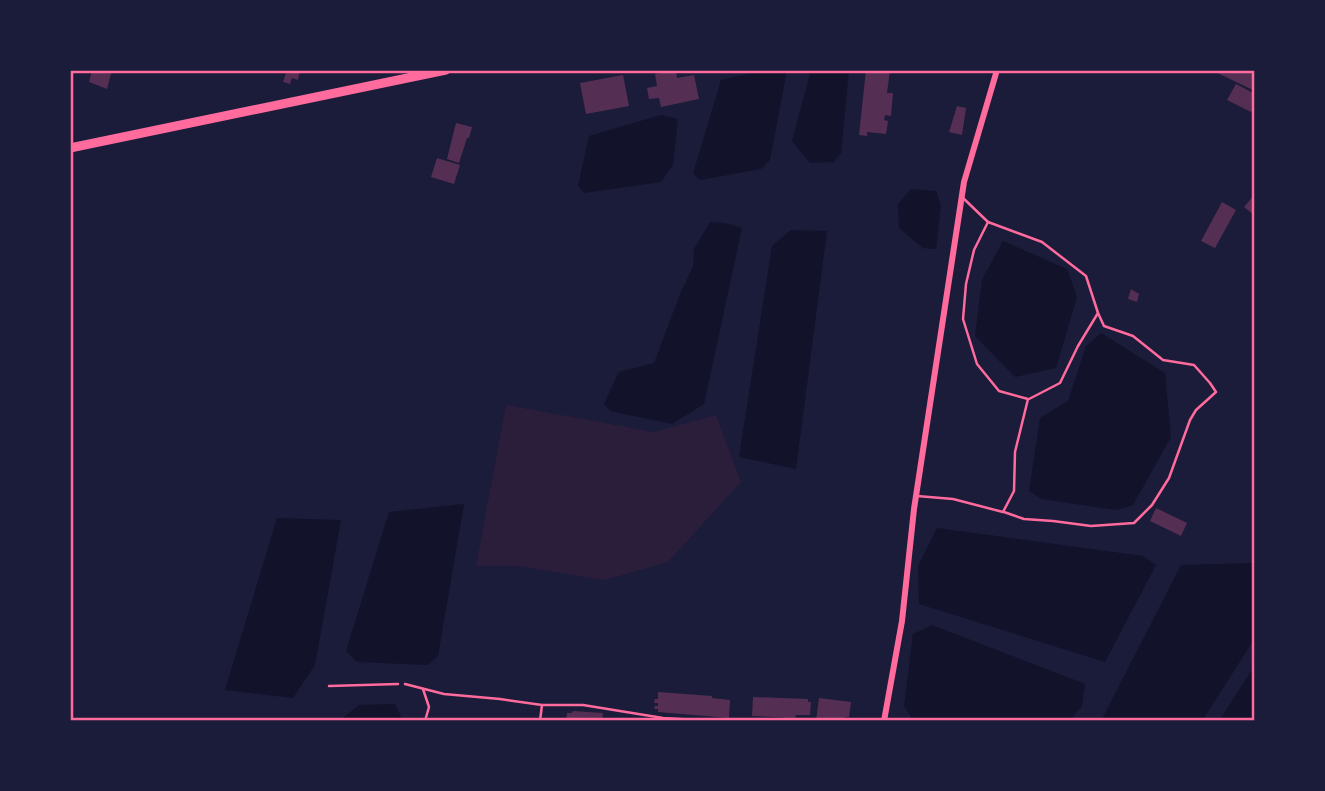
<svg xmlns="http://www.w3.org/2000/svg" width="1325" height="791" font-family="Georgia,serif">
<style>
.green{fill:#2a1e3b}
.water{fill:#12122b}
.building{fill:#542f53}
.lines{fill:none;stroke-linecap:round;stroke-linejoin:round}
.path{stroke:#ff6b9d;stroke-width:2.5}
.service{stroke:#ff6b9d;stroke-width:2.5}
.minor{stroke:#ff6b9d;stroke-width:6}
.secondary{stroke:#ff6b9d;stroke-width:9}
.neatline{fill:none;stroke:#ff6b9d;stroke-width:2.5}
</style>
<rect width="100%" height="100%" fill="#1b1b3a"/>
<!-- green -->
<path class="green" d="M 506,405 L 654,432 L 716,415 L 741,482 L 668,562 L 605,580 L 517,566 L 476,566 Z"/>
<!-- water -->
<g class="water">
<path d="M 766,70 L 787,70 L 770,160 L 761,169 L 700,180 L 693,174 L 721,80 Z"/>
<path d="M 811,70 L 849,70 L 841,153 L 834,162 L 810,163 L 792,141 Z"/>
<path d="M 661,115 L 678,119 L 673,165 L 661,182 L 584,193 L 578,186 L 589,136 Z"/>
<path d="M 911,189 L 936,191 L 941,205 L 936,249 L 923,248 L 899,228 L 898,204 Z"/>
<path d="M 710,222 L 725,223 L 742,228 L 704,404 L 672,424 L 610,411 L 604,404 L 619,372 L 654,363 L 680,294 L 693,266 L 694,249 Z"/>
<path d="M 791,230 L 827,231 L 796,469 L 739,457 L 772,246 Z"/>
<path d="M 1003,241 L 1067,269 L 1077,297 L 1056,368 L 1015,377 L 975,336 L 982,280 Z"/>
<path d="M 1101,333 L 1165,373 L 1171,437 L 1133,505 L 1116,510 L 1041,499 L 1029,491 L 1040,418 L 1068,401 L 1086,346 Z"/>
<path d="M 464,504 L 438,656 L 428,665 L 357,662 L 346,651 L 389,512 Z"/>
<path d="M 277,518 L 341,520 L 315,665 L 293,698 L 225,690 Z"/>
<path d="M 937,528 L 1143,556 L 1156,565 L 1105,662 L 919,604 L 918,566 Z"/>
<path d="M 1255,563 L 1255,638 L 1202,721 L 1101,721 L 1181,565 Z"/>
<path d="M 932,625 L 1085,684 L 1082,706 L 1069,721 L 914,721 L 904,706 L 913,634 Z"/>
<path d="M 1255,665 L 1255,721 L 1219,721 Z"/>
<path d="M 395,704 L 403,721 L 339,721 L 359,705 Z"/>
</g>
<!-- building -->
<g class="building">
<path d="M 92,70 L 112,70 L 107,89 L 89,82 Z"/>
<path d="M 287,70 L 300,70 L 298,80 L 292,78 L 290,84 L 283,82 Z"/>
<path d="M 676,70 L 677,78 L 694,75 L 699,99 L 661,107 L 659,98 L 649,99 L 647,88 L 657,86 L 655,74 Z"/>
<path d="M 866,70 L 890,70 L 887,93 L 893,93 L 891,116 L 885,115 L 884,120 L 888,121 L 886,134 L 867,132 L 867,136 L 859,135 Z"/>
<path d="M 1211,70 L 1255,70 L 1255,91 Z"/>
<path d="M 623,75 L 629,106 L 586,114 L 580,83 Z"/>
<path d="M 1236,84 L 1255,94 L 1255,108 L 1251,112 L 1227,100 Z"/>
<path d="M 957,106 L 966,108 L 962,135 L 949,132 Z"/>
<path d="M 456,123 L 472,127 L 469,138 L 467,138 L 459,163 L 447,159 Z"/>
<path d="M 437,158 L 460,165 L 454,184 L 431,177 Z"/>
<path d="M 1255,194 L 1255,216 L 1244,207 Z"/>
<path d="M 1222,202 L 1236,210 L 1215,248 L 1201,241 Z"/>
<path d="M 1131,289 L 1139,294 L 1137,302 L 1128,299 Z"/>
<path d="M 1156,508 L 1187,523 L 1181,536 L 1150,521 Z"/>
<path d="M 658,692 L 712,696 L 712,698 L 730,700 L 729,718 L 658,712 L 658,709 L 654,709 L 655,706 L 658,706 L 658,703 L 654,703 L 655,699 L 658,699 Z"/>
<path d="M 753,697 L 808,699 L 808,702 L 811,702 L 810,715 L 796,715 L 795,718 L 752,716 Z"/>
<path d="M 819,698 L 851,702 L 849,717 L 845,717 L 845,721 L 816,721 Z"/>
<path d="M 573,711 L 603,713 L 602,721 L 566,721 L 567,713 L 572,713 Z"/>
</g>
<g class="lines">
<!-- path -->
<path class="path" d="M 329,686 L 398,684"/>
<!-- service -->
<g class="service">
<path d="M 988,222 L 1042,242 L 1086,276 L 1098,313 L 1078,346 L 1060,383 L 1029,399"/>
<path d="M 917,496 L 953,499 L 1003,512 L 1014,491 L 1015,452 L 1028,399 L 999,391 L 977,364 L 963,319 L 966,284 L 974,250 L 988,222 L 962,197"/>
<path d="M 1004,512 L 1024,519 L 1053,521 L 1091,526 L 1134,523 L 1152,505 L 1169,478 L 1190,420 L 1196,410 L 1216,392 L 1210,383 L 1194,365 L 1163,360 L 1133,336 L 1104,326 L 1098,313"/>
<path d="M 405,684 L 444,694 L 500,699 L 542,705 L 583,705 L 663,718 L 714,721"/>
<path d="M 423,689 L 429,707 L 425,721"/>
<path d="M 540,721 L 542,705"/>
</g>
<!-- minor -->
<path class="minor" d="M 884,721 L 902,621 L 914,509 L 964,182 L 997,70"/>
<!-- secondary -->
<path class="secondary" d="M 70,148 L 446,70"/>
</g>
<!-- border -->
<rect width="1325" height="791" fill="none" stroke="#1b1b3a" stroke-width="144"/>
<rect x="72" y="72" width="1181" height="647" class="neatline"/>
</svg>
